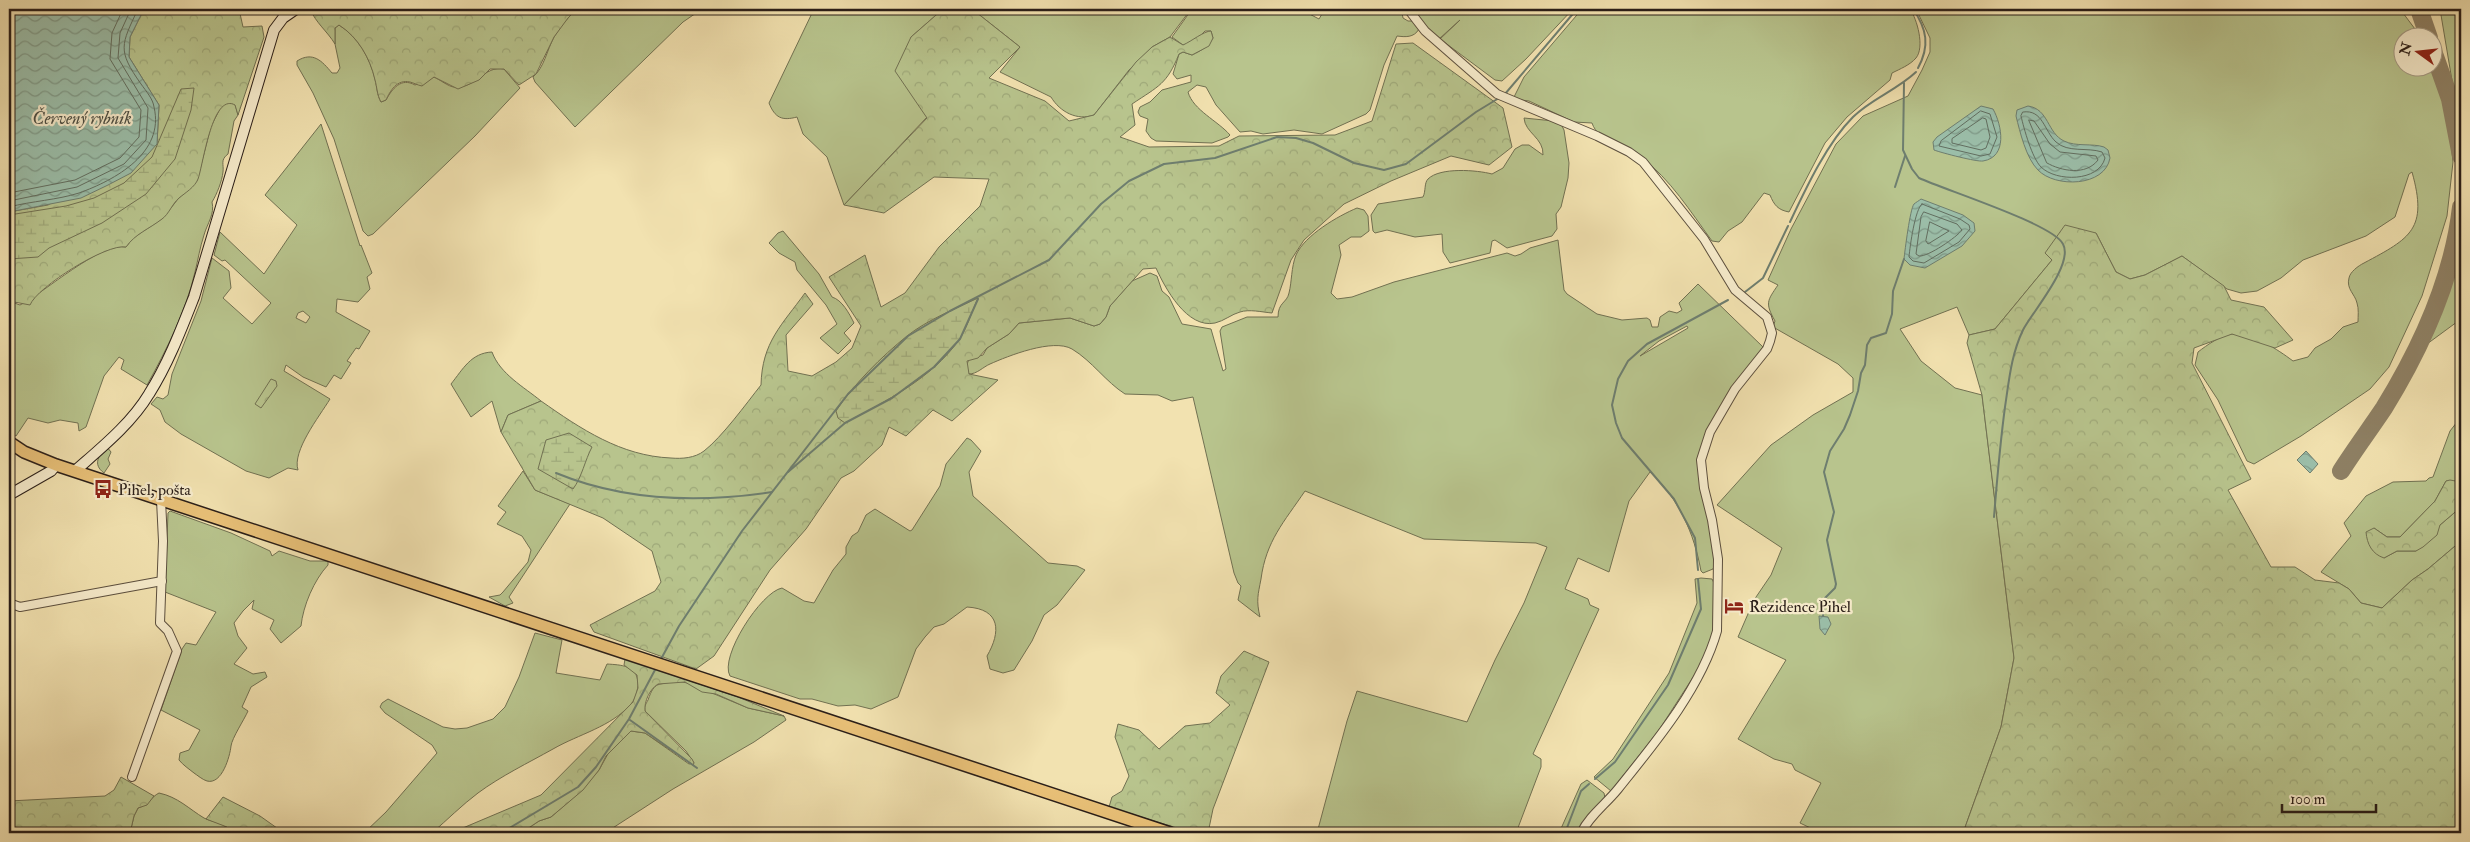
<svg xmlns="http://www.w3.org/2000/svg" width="2470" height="842" font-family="'IM FELL Double Pica',serif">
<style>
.green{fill:#b8c48d;stroke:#717152;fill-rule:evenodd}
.forest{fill:url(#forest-crowns);stroke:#717152}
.wetland{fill:url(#wetland-marsh);stroke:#717152}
.water{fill:url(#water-waves);stroke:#6e7e6f}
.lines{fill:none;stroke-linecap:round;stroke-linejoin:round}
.shore{stroke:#626e60;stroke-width:1}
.stream{stroke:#6e7e6f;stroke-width:2}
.taxiway{stroke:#8e8064;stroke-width:18}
.street-casing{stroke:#5c4f3e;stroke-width:10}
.secondary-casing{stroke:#2a1e18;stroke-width:12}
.primary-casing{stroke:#2a1e18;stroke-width:14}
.street{stroke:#f7eccc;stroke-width:8}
.secondary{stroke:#f7eccc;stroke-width:10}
.primary{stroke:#e9c178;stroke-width:11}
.labels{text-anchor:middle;stroke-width:4.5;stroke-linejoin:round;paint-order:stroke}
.poi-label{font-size:16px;fill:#2a1e18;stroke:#f7eccc;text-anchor:start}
.water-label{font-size:18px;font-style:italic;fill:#4c4e44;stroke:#f7eccc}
</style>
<defs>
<pattern id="forest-crowns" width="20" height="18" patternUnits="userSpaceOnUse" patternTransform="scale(1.25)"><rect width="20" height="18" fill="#b8c48d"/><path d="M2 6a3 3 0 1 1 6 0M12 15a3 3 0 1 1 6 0" fill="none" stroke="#9ea879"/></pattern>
<pattern id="wetland-marsh" width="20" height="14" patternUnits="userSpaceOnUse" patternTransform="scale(1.25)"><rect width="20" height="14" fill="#b8c48d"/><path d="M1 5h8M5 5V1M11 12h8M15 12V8" fill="none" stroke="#9ea879"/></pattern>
<pattern id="water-waves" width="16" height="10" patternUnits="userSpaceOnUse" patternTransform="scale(1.25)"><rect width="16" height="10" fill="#9bbea9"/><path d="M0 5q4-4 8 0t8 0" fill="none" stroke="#7f9a89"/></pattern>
</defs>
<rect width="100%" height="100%" fill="#f2e2b0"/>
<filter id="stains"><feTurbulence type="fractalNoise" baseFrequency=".004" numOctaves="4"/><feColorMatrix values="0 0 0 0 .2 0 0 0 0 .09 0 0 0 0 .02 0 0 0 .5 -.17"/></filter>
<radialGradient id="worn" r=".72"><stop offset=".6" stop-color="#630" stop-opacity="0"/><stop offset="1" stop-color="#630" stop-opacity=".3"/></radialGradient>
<!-- green -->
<g class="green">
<path d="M 577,9 L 702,9 L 683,22 L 575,127 L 535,82 L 533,77 C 544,68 547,50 554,37 C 560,27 568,17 577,9 Z"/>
<path d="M 814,9 L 943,9 L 911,37 L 927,117 L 844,205 L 827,157 L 803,134 L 797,117 C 782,121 775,118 769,103 Z"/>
<path d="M 972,9 L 1191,9 L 1170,37 L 1152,47 L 1129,70 L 1094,115 C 1077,121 1060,112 1051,97 L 1000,72 L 1020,47 Z"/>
<path d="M 1192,9 L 1236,9 L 1238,11 L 1242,9 L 1300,9 L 1319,19 L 1322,14 L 1318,9 L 1404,9 L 1402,13 L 1403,18 L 1408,21 L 1413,21 L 1419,29 C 1414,38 1405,37 1397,36 L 1384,65 L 1370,110 L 1366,114 L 1322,134 L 1294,130 L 1263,134 L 1251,131 L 1240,132 L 1216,105 L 1206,87 L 1197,85 L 1188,92 C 1193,110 1218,121 1230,135 L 1228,137 L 1212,143 L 1156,141 L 1151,138 L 1146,131 L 1148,119 L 1140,116 L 1138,112 L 1140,107 L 1150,102 L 1162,90 L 1191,82 L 1191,75 L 1177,79 L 1173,74 L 1179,54 L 1183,52 L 1192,55 C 1202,50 1208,47 1213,38 L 1211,31 L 1205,31 L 1194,42 L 1183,45 L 1172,37 Z"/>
<path d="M 1412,9 L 1573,9 L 1526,59 L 1502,81 L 1495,80 L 1440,39 L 1460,20 L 1439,39 L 1431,33 Z"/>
<path d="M 1582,9 L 1910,9 C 1917,19 1925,47 1916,58 C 1910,65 1900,69 1892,73 L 1890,80 L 1847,117 L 1825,143 L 1789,212 C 1778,210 1774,205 1770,195 L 1764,193 L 1742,222 L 1728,231 L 1719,242 L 1712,241 C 1690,211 1671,180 1641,157 C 1627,145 1598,142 1592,123 L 1574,122 L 1529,101 L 1513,99 L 1524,77 Z"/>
<path d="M 1916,9 L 2400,9 L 2421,37 L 2402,38 L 2402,68 L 2432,68 L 2433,52 L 2443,63 L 2453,162 L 2447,216 L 2422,296 L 2389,367 L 2370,389 L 2301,436 L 2254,464 L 2247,461 L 2218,400 L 2195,365 L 2198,352 C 2207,345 2221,335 2233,334 C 2254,334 2277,349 2293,361 L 2308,357 L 2315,348 L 2331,339 L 2343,327 L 2358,322 C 2358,316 2359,309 2357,303 C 2355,294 2346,289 2349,278 C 2350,272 2358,266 2364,263 C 2411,238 2428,229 2412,172 L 2409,174 L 2395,217 L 2366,236 L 2303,260 L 2281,278 L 2257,291 L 2241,293 L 2227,289 L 2182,256 L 2145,275 L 2130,279 L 2116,272 L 2096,233 L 2052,260 L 1995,329 L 1969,335 L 1957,307 L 1900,329 L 1921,361 L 1955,388 L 1982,395 L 2014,658 L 2001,727 L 1963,833 L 1821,833 L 1800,823 L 1821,783 L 1795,770 L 1792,764 L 1774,759 L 1738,739 L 1786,660 L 1738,637 L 1754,600 L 1771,575 L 1782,548 L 1717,505 L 1771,445 L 1813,415 L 1853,392 L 1853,378 L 1838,364 L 1773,327 L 1775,321 C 1765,303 1767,301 1778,285 L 1768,280 L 1791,229 L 1836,144 L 1863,116 L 1908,96 L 1922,70 L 1930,52 L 1930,38 Z"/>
<path d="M 2440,9 L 2461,9 L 2461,134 Z"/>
<path d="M 339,25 C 358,37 370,58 375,79 C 377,87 377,95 381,102 L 386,100 C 392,89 401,77 415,85 L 434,77 C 439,79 449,87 454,87 C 476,89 484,65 504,69 L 520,88 L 475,136 L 373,234 L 368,236 L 363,231 L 334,139 L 313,93 L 297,65 L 297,61 C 313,51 322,61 332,73 L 337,73 L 340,68 L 335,44 L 335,28 Z"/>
<path d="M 227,102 L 235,104 L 238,115 L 234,121 L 228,154 C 220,160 224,164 223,172 C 222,181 217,194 212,202 C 215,214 207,224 204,235 C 200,247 198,260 195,272 C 186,311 166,351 147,385 L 121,369 L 124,360 L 119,357 L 104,376 L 86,427 L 79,431 L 78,423 L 60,420 L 48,423 L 28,418 L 16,436 L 9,432 L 9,301 L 20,305 C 44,293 100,242 126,247 L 133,238 L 163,218 L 178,199 L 197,181 L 211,126 L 221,107 Z"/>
<path d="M 1524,118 L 1554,121 L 1561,124 L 1564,130 L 1569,163 L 1568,178 L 1561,207 L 1556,214 L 1557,229 L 1552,236 L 1507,248 L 1495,240 L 1492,241 L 1490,253 L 1450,263 L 1443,252 L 1442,234 L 1415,237 L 1387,230 L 1375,233 L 1373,231 L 1371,215 L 1378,204 L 1423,197 C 1426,191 1424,183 1428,179 C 1440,167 1477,170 1492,174 L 1503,168 L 1515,149 L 1522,145 L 1529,145 L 1543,155 C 1544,138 1525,133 1524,118 Z"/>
<path d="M 321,124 L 360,246 L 361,245 L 372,273 L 367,277 L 370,289 L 358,302 L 337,299 L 336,312 L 370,331 L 359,349 L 356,348 L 347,361 L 351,363 L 341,379 L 334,375 L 326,387 L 303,377 L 286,365 L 284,371 L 330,399 C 319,417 292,451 298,470 L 288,468 L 269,478 L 246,471 L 181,434 L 165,422 L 160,410 L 151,404 L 157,397 L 163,399 L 168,395 L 172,374 L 201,301 L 212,258 L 229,271 L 231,288 L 223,298 L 252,324 L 271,303 L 225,260 L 222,261 L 214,255 L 220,232 L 264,274 L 297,225 L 265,195 ZM 303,311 L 310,317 L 306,323 L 296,318 L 298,313 Z"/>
<path d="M 2461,182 L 2461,319 L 2427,344 L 2420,342 L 2417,339 C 2423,313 2434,290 2444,266 C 2453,240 2459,210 2461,182 Z"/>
<path d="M 1357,208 L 1364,210 L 1368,216 L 1369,231 L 1361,237 L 1351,237 L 1339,245 L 1341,255 L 1331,293 L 1337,299 L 1352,297 L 1394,282 L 1507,253 L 1515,256 L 1521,254 L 1530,248 L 1558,240 L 1564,290 L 1567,294 L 1597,314 L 1622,320 L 1647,318 L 1650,320 L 1652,327 L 1658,327 L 1660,317 L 1669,311 L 1677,313 L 1682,310 L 1679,303 L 1698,284 L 1763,347 L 1729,394 L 1699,457 L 1716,562 L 1713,569 L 1703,573 L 1701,571 C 1694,533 1679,499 1650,472 L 1629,501 L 1609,572 L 1578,558 L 1565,589 L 1588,599 L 1590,605 L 1599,609 L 1533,754 L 1541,759 L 1541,767 L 1516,833 L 1317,833 L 1347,721 L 1357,691 L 1467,722 L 1495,660 L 1524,603 L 1547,547 L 1536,543 L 1424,539 L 1305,491 C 1284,522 1266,541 1261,579 C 1258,595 1256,600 1260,617 L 1238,600 L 1241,586 L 1238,583 L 1234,573 L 1193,397 L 1172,401 L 1158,395 L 1125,394 C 1106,382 1092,361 1072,349 C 1053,338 1008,356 990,364 C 983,367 977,374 969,374 L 966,367 L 969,359 L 983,355 L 987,348 L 1009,334 L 1019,323 L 1070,318 L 1094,326 L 1100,324 L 1106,317 L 1110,306 L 1132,281 L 1150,273 L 1157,276 L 1162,291 L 1169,297 L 1182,324 L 1211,329 L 1223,371 L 1226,369 L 1220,331 L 1222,327 L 1247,317 L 1278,317 C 1278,302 1287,303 1289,293 C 1292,281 1291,268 1296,255 C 1305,235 1338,216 1357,208 ZM 1687,326 L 1688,328 L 1640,356 L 1659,341 Z"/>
<path d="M 783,231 L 819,274 L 832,297 C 842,300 849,313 854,323 L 844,333 L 851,341 L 838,354 L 820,338 L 837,324 L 826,305 L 797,270 L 795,262 L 779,253 L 769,243 L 778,233 Z"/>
<path d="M 492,352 C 500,374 524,387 541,401 L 508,415 L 501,432 L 492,401 L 471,417 L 451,384 C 463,369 471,353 492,352 Z"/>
<path d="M 2461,417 L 2461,482 L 2446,481 L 2435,501 L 2400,537 L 2387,537 L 2374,528 L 2384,558 L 2397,551 L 2416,551 L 2440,525 L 2461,507 L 2461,541 L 2428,569 L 2412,580 L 2382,608 L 2361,603 L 2349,589 L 2321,572 L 2351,536 L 2344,523 L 2366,496 L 2393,482 L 2426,481 L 2429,478 L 2433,477 L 2450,431 Z"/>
<path d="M 967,438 L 971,440 L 981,451 L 969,472 L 973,496 L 1048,563 L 1077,566 L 1085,570 L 1057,605 L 1044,615 L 1032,641 L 1014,670 L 1003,673 L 990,669 L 987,656 C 1001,632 1001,609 967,607 L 944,624 L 934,627 L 925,637 L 916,649 L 898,697 L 871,709 L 855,705 L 838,706 L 812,699 L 800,699 L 730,676 C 719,657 761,592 782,588 L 804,601 L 814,603 L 833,570 L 846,554 L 846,547 L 852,536 L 858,532 L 866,515 L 875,509 L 910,531 L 912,530 L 940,486 L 946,464 Z"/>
<path d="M 107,447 L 111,452 L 108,459 L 110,464 L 104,473 C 92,464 99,455 107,447 Z"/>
<path d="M 523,471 L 535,490 L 570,504 L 509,597 L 513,603 L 505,606 L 489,597 L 500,595 L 503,592 L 528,562 L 531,550 L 522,536 L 497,524 L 506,512 L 498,506 Z"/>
<path d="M 170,511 L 231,533 L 270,551 L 272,556 L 279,551 L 310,561 L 328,561 L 328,565 C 314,580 303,606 301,626 L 281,643 L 270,629 L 274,620 L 252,609 L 254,600 L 243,611 L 234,623 L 238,636 L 247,648 L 234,664 L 253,674 L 265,672 L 267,677 L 251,687 L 242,707 L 248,711 C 244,720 232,738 231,746 C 230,756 222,785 207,781 C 203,780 197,775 194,773 C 189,769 183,765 179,760 L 180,753 L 189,750 L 200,730 L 161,710 L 182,649 L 186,643 L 196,645 L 216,612 L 165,592 L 168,513 Z"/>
<path d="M 1701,578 L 1712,579 L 1714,583 L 1713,637 L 1699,668 L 1659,730 L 1611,791 L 1594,777 L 1613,759 L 1669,673 L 1697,603 L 1695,579 Z"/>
<path d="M 535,633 L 562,640 L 556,673 L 600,680 L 607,664 C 621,665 637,665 638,683 C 638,689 636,698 631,704 C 611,727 579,734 553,749 C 528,763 501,776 478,793 C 462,805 447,820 432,833 L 364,833 L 386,812 L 437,753 L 432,745 L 385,713 L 380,707 L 382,703 L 388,699 L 443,727 L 455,729 L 467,728 L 493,719 L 505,707 L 519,677 Z"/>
<path d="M 675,681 L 688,683 L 748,708 L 784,716 L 786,720 L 754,742 L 673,789 L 605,833 L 521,833 L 539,821 L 551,817 L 581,791 L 599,770 L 609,752 L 631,731 L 645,733 L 689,764 L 694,763 L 686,751 L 645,711 C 644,706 646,704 648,700 C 655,680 658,686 675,681 Z"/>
<path d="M 1587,780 L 1604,793 L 1605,798 L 1587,817 L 1578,833 L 1559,833 L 1581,784 Z"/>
<path d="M 159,793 C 178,797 189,809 204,818 C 214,823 225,822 231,833 L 130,833 L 134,816 L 138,808 C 148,805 151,797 159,793 Z"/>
</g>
<!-- forest -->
<g class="forest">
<path d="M 144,9 L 239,9 L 243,27 L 262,26 L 264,37 L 238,115 L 235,105 C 212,92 203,166 198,179 C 195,187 185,193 179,198 C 172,204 169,214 162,219 C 149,229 135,234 126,247 C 107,243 37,287 30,305 L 9,301 L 9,212 L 48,205 L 157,144 L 159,105 L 129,57 L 130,37 Z"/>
<path d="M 310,9 L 577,9 L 568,18 L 554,37 L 536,74 L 519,85 L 504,69 L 490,69 L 479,80 L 458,89 L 434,77 L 422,86 C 417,85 414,83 410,82 C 397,79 390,91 386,100 L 381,102 C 377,95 377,87 375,80 C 370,58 358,37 339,25 L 335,28 L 335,44 C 327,31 316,23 310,9 Z"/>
<path d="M 943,9 L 972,9 L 1020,47 L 989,78 L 1045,101 L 1069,121 L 1094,115 L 1136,62 L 1152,47 L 1170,37 L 1183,45 C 1192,41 1204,31 1211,31 L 1213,38 L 1209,46 L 1192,55 L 1183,52 L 1179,54 C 1167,84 1159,86 1132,104 L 1135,125 L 1120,137 L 1149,147 L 1219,146 L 1239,136 L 1335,135 L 1372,121 L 1396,44 L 1413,43 L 1503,108 L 1512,147 L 1489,165 L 1451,156 L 1391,181 L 1344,204 L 1304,240 L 1291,260 L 1272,313 C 1262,312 1249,309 1240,312 C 1232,314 1224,321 1215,323 C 1187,329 1165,288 1156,268 L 1143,269 L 1110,306 L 1106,317 L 1100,324 L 1094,326 L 1070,318 L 1019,323 L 1009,334 L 987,348 L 978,358 L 967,361 L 969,374 L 998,380 L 952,421 L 933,410 L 906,436 L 889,427 L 882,445 L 854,471 L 841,478 L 806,529 L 770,570 L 714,656 L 696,669 L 594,632 L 590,625 L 655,591 L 661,582 L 652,551 L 603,518 L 535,490 L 501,432 L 508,415 L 541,401 C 581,429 621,456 671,458 C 682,459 695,458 704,451 C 722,437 746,404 761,385 C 762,342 782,325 805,293 L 813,304 L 786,335 L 788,371 L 812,376 L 836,362 L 852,348 L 861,326 L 829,277 L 865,255 L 881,307 L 905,293 L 939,247 L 980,206 L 989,179 L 934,177 L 884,213 L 844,205 L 927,118 L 895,71 L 911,37 Z"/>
<path d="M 2065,225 L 2096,233 L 2116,272 L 2130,279 L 2145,275 L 2182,256 L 2224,286 L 2231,300 L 2264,307 L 2293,340 L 2275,348 L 2232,334 L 2194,348 L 2192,363 L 2251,479 L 2228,490 L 2271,567 L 2295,567 L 2315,580 L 2339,583 L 2349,589 L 2361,603 L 2382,608 L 2412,580 L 2428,569 L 2461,541 L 2461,833 L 1963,833 L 2001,727 L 2014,658 L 1982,395 L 1967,343 L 1969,335 L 1995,329 L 2052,260 L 2045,253 Z"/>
<path d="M 271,379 L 276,381 L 277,386 L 261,408 L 255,404 Z"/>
<path d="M 2450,480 L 2461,482 L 2461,507 L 2440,525 L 2437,535 L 2423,547 L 2416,551 L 2397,551 L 2384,558 C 2372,554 2367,544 2366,532 L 2374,528 L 2387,537 L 2400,537 L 2435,501 L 2446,481 Z"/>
<path d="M 1244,651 L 1269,662 L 1213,809 L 1208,833 L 1193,833 L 1109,807 L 1112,797 L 1122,791 L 1129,776 L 1115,737 L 1118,724 L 1139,730 L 1159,749 L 1185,726 L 1210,723 L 1230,705 L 1216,693 L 1221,676 Z"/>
<path d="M 625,659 L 738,697 L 784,716 L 748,708 L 716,694 L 702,692 L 685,682 L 658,684 C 650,689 644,701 645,711 L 692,759 L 694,763 L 693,765 L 645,733 L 631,731 L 606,756 L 599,770 L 583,790 L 551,817 L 539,821 L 521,833 L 451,833 L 541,795 L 633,702 L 638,688 L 637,675 L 624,665 Z"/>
<path d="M 121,777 L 154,796 L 147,805 L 138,808 L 134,816 L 130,833 L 9,833 L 9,801 L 105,796 L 114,790 Z"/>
<path d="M 223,797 L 260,816 L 284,833 L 231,833 L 227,827 L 206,819 Z"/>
</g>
<!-- wetland -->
<g class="wetland">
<path d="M 194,88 L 191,110 L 175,159 L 146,194 L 102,223 L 49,248 L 38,257 L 9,259 L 9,215 L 66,206 L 94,198 L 124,183 L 152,157 L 181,89 Z"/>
<path d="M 978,298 C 972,311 967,328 959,340 C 931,379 886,401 845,423 L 838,418 L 836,411 C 854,384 881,357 907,336 C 927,320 955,309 978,298 Z"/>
<path d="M 569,433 L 592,447 C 585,460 582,477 573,489 L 538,469 L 546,440 Z"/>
</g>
<!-- water -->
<g class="water">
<path d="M 9,9 L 144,9 L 130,37 L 129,57 L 159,105 L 157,144 L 131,173 L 108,185 L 81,198 L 9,212 Z"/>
<path d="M 1981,106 L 1993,109 C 2002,125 2008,157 1983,161 C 1977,162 1942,153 1934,150 L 1933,142 L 1937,137 Z"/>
<path d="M 2028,106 C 2049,109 2047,133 2064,141 C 2076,147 2092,143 2104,147 L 2108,150 L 2110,158 C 2105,187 2055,188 2038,170 C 2026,158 2020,132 2016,116 L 2017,110 Z"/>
<path d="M 1921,199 L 1963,215 L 1974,223 L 1975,231 L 1962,246 L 1925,268 L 1910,265 L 1904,259 C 1905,250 1910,209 1914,204 C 1915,203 1920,200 1921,199 Z"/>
<path d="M 2306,451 L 2318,464 L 2310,473 L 2297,460 Z"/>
<path d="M 1819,616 L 1828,617 L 1831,624 L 1825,635 L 1820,629 Z"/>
</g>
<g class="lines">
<!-- shore -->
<g class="shore">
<path d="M 1981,111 L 1990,114 L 1997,137 L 1990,154 L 1981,156 L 1939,146 L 1941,141 Z"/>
<path d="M 2023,112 C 2043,109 2044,131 2056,142 C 2068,153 2087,147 2102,152 L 2105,158 C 2099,182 2056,182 2041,167 C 2032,158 2024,129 2021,116 Z"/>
<path d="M 1983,118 L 1986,119 L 1990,137 L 1986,148 L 1981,150 L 1952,143 L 1952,139 Z"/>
<path d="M 2029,120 L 2034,121 L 2050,144 L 2060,152 L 2096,156 L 2098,160 C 2086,176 2061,171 2047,163 Z"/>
<path d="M 9,193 L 75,180 L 120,158 L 139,137 L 141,110 L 110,59 L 112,33 L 123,9"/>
<path d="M 9,201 L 77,187 L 124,164 L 146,140 L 148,108 L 118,58 L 120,33 L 131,9"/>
<path d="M 1922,204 L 1960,219 L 1969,225 L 1970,229 L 1959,242 L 1924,263 L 1913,261 L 1909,257 C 1910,246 1915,209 1922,204 Z"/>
<path d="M 9,207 C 32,201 57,200 79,193 C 115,180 165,153 154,107 C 153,99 146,91 141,84 C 117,50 121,45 138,9"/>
<path d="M 1924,212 L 1957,224 L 1962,230 C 1957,237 1928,257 1919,256 L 1916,254 L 1921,217 Z"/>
<path d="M 1930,222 L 1949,231 L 1928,244 L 1926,241 Z"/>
</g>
<!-- stream -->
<g class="stream">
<path d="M 1913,9 C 1927,29 1930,46 1918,68"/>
<path d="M 1904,83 L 1903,150 L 1912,169 L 1919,178 C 1945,190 2053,224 2063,244 C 2074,264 2033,311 2023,330 C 2011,355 2009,381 2005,407 C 2000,444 1997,480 1994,517"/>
<path d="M 1505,94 L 1577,9"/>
<path d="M 1895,187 L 1905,156"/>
<path d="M 1790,222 C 1806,188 1827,143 1853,117 C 1871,99 1897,90 1916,72"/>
<path d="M 1745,292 L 1763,278 L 1788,226"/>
<path d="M 788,472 L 845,423 L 892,398 L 934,367 L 960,339 L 978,299"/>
<path d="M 556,473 C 624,501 700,503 772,492"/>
<path d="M 1698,570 L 1695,538 L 1674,499 L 1622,438 L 1616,423 L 1612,405 L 1618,379 L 1628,361 L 1647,344 L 1728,300"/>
<path d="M 1823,616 L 1825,598 L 1835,588 L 1836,584 L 1827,540 L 1834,512 L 1824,472 L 1830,451 L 1844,429 L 1850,415 L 1858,391 L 1861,373 L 1865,365 L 1867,345 L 1871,338 L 1886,333 L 1892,314 L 1893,291 L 1904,259"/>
<path d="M 661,659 L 679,626 L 742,531 L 848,394 L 908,336 L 950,311 L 1049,260 L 1101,204 L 1129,181 L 1164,164 L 1215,158 L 1277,137 L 1296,138 L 1313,143 L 1354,163 L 1384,170 L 1406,164 L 1476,112 L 1499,98"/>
<path d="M 630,720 L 697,768"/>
<path d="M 1595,779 L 1615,762 L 1668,685 L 1701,609 L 1698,579"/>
<path d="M 501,833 L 578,787 L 596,767 L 629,719 L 656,668"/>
<path d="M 1565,833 L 1581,791 L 1589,784"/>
</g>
<!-- taxiway -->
<g class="taxiway">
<path d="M 2419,9 L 2429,38"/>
<path d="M 2432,48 L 2450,99 L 2461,156"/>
<path d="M 2341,471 C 2355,449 2370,429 2384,408 C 2421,348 2453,277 2461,207"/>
</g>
<!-- street casing -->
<g class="street-casing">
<g id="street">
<path d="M 1408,9 L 1425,31 L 1497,94 L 1597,136 L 1629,152 L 1643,162 L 1704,239 L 1735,290 L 1767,317 L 1772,333 L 1770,341 L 1767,349 L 1735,389 L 1710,432 L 1701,460 L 1704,488 L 1712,520 L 1718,559 L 1717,631 C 1701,688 1655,743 1618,789 C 1605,805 1590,815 1581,833"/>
<path d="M 9,603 L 20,607 L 162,581"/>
<path d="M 132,777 L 177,651 L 168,631 L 160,623 L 163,541 L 161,500"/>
</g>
</g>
<!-- secondary casing -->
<g class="secondary-casing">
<g id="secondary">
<path d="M 75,471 C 101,448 131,424 149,394 C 168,364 181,330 194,297 L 274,30 L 283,18 L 296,9"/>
<path d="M 9,495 L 51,471 L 56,465"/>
</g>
</g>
<!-- primary casing -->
<g class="primary-casing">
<path id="primary" d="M 9,442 L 24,452 L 56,465 L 1170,833"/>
</g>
<!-- street -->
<use href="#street" class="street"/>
<!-- secondary -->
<use href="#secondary" class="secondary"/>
<!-- primary -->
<use href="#primary" class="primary"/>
</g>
<!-- icons -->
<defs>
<g id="bus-bare" transform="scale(1.5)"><path d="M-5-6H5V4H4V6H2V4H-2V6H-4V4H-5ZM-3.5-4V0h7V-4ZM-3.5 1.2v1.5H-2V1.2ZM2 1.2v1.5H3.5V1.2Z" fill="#8f2418" stroke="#f7eccc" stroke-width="2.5" paint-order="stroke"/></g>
<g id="hotel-bare" transform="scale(1.5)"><path d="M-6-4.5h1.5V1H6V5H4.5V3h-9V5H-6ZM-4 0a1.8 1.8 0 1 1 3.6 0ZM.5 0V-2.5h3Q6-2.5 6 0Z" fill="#8f2418" stroke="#f7eccc" stroke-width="2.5" paint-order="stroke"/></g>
</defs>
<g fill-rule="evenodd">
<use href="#bus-bare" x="103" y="489"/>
<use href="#hotel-bare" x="1734" y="606"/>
</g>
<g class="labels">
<!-- poi labels -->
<g class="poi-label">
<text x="118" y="495">Pihel, pošta</text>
<text x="1749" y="612">Rezidence Pihel</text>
</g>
<!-- water labels -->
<g class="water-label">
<text x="82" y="124">Červený rybník</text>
</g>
</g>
<!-- margin -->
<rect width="2470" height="842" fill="none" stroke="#f2e2b0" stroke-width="30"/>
<rect x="10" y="10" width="2450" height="822" fill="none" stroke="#2a1e18" stroke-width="2.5"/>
<rect x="15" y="15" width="2440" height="812" fill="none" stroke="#2a1e18"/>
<!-- north arrow -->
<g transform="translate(2418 52) rotate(285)"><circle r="24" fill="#f7eccc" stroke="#a59a84"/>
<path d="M0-4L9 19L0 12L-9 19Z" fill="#8f2418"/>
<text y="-8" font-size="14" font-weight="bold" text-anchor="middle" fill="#2a1e18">N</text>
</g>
<!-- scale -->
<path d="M2282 804v8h94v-8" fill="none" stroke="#2a1e18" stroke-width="2.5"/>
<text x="2290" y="804" font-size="15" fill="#2a1e18" stroke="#f7eccc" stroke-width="4" paint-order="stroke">100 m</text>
<rect width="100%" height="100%" filter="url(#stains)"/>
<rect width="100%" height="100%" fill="url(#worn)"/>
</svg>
